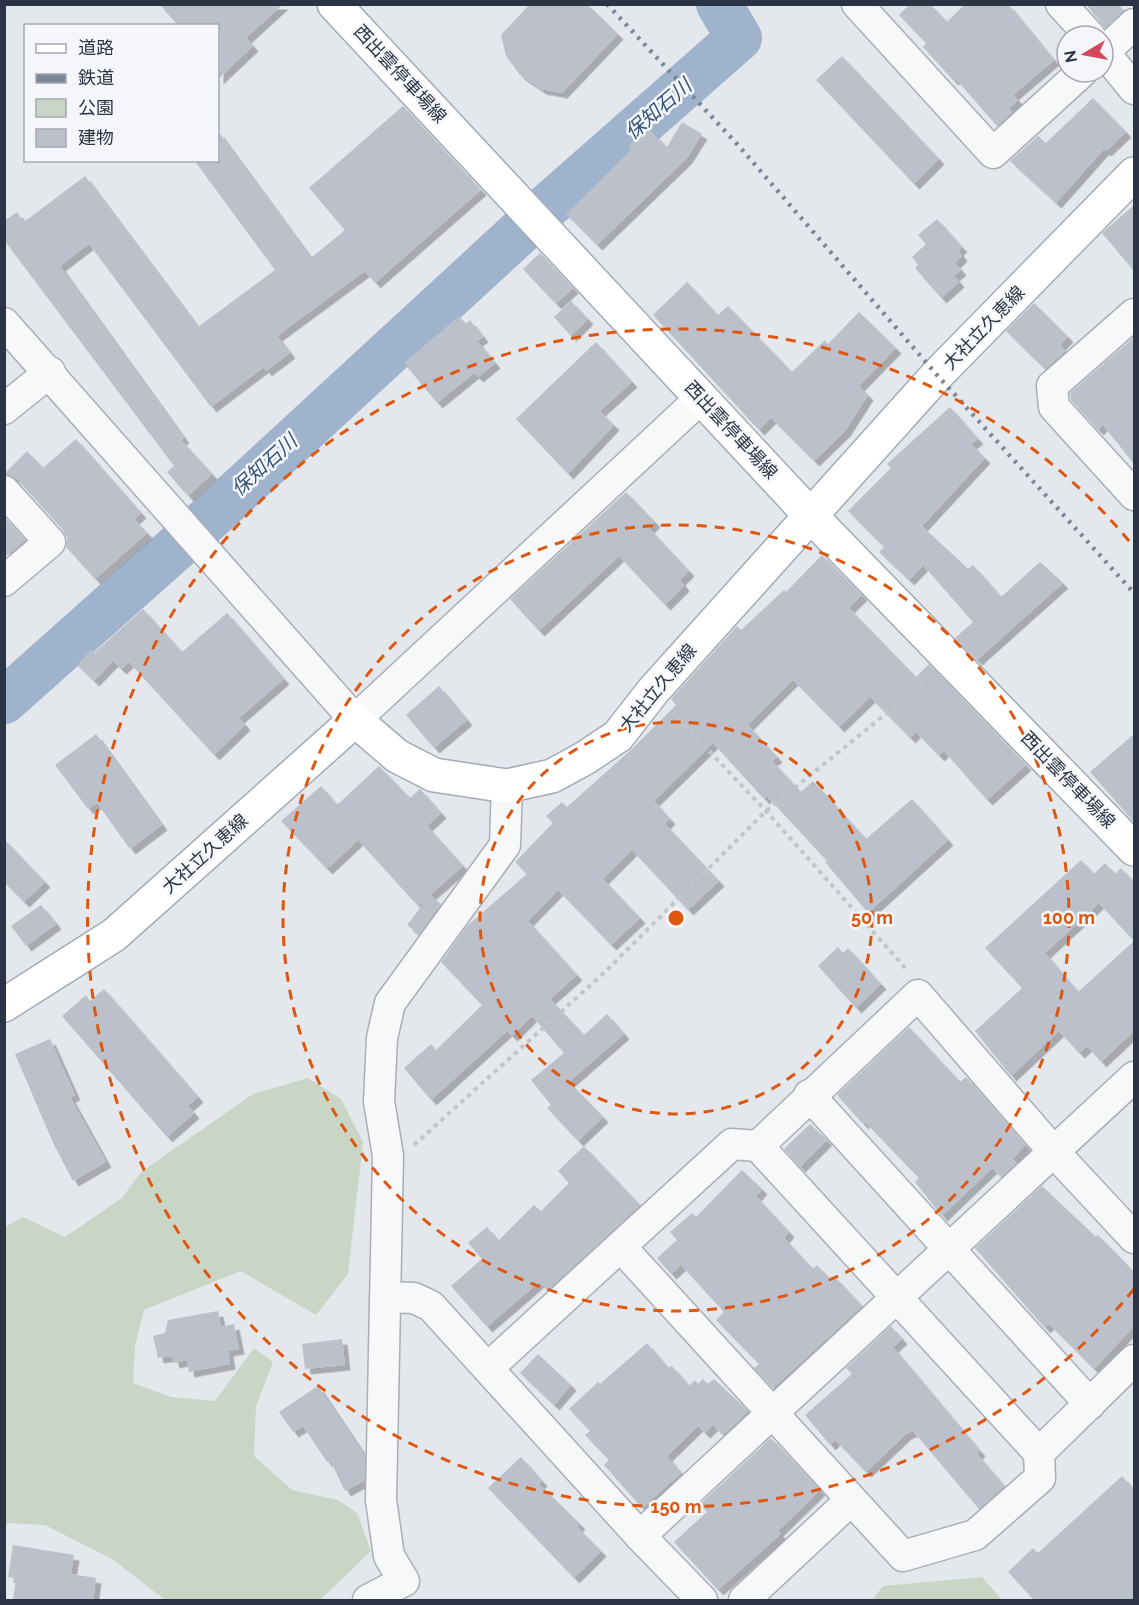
<svg xmlns="http://www.w3.org/2000/svg" width="1139" height="1605" font-family="Raleway,'Noto Sans JP',sans-serif">
<style>
.green{fill:#c9d6c5}
.lines{fill:none;stroke-linecap:round;stroke-linejoin:round}
.river{stroke:#9fb4cc;stroke-width:46}
.building{fill:#bbc0ca;fill-rule:evenodd;filter:url(#shadow)}
.minor-casing{stroke:#a9aeb7;stroke-width:33}
.major-casing{stroke:#a3abb8;stroke-width:36}
.path{stroke:#c2c5cb;stroke-width:4;stroke-dasharray:4.5 4.5;stroke-linecap:butt}
.minor{stroke:#f7f8fa;stroke-width:30}
.major{stroke:#fff;stroke-width:33}
.rail{stroke:#7d8696;stroke-width:4.5;stroke-dasharray:3 6;stroke-linecap:butt}
.ring{fill:none;stroke:#df570f;stroke-width:3;stroke-dasharray:10 8}
.labels{text-anchor:middle;stroke-width:5;stroke-linejoin:round;paint-order:stroke}
.street-label{font-size:18px;fill:#2b3445;stroke:#f4f6f9}
.water-label{font-size:20px;font-style:italic;fill:#34527a;stroke:#f4f6f9}
.centre{fill:#df570f;stroke:#f4f6f9;stroke-width:3}
.ring-label{font-size:18px;text-anchor:middle;font-weight:bold;fill:#df570f;stroke:#f4f6f9;stroke-width:5;stroke-linejoin:round;paint-order:stroke}
</style>
<defs>
<filter id="shadow"><feDropShadow dx="5.5" dy="5.5" stdDeviation="0" flood-color="#0004"/></filter>
</defs>
<rect width="100%" height="100%" fill="#e4e7ec"/>
<!-- green -->
<g class="green">
<path d="M 308,1078 L 341,1099 L 363,1142 L 348,1274 L 316,1315 L 241,1271 L 144,1310 L 135,1346 L 133,1383 L 171,1397 L 215,1401 L 254,1348 L 273,1362 L 256,1406 L 254,1456 L 292,1490 L 338,1500 L 357,1513 L 371,1551 L 320,1600 L 165,1600 L 112,1559 L 45,1525 L 8,1523 L 5,1527 L 5,1227 L 23,1217 L 65,1237 L 122,1198 L 141,1172 L 253,1094 Z"/>
<path d="M 982,1577 L 1002,1600 L 872,1600 L 883,1586 Z"/>
</g>
<g class="lines">
<!-- river -->
<g class="river">
<path d="M 548,206 L 739,38 L 719,4"/>
<path d="M 4,701 L 206,521 L 523,229"/>
</g>
</g>
<!-- building -->
<g class="building">
<path d="M 159,4 L 283,4 L 246,38 L 253,46 L 218,79 L 218,26 L 179,26 Z"/>
<path d="M 530,4 L 587,4 L 618,34 L 562,93 L 541,89 L 520,75 L 506,56 L 501,35 Z"/>
<path d="M 910,4 L 930,4 L 947,22 L 965,4 L 1008,4 L 1054,60 L 1013,95 L 1018,100 L 1009,108 L 1012,112 L 997,126 L 955,78 L 953,80 L 923,47 L 926,43 L 899,15 Z"/>
<path d="M 1086,4 L 1119,4 L 1124,11 L 1105,28 Z"/>
<path d="M 842,56 L 939,159 L 914,184 L 816,80 Z"/>
<path d="M 1093,98 L 1126,132 L 1106,151 L 1104,149 L 1056,203 L 1010,161 L 1038,136 L 1046,143 Z"/>
<path d="M 403,106 L 481,190 L 375,283 L 365,271 L 277,336 L 290,353 L 266,371 L 264,367 L 211,407 L 89,244 L 60,266 L 184,438 L 181,440 L 212,474 L 188,496 L 167,472 L 174,466 L 4,240 L 4,221 L 17,212 L 24,222 L 85,176 L 198,327 L 275,270 L 194,160 L 218,160 L 218,131 L 311,258 L 345,230 L 309,188 Z"/>
<path d="M 682,122 L 702,134 L 687,158 L 597,245 L 566,214 L 632,149 L 629,146 L 647,127 L 667,147 Z"/>
<path d="M 1134,205 L 1134,271 L 1102,233 Z"/>
<path d="M 937,219 L 962,247 L 958,250 L 962,256 L 955,263 L 961,270 L 954,276 L 959,282 L 941,298 L 915,268 L 918,265 L 912,257 L 926,244 L 918,235 Z"/>
<path d="M 540,253 L 573,288 L 556,304 L 523,269 Z"/>
<path d="M 687,282 L 718,315 L 728,306 L 792,372 L 825,340 L 828,344 L 859,312 L 896,348 L 859,386 L 868,395 L 845,431 L 814,461 L 771,418 L 759,430 L 653,315 Z"/>
<path d="M 571,301 L 588,319 L 571,336 L 554,317 Z"/>
<path d="M 1034,303 L 1068,337 L 1060,345 L 1065,351 L 1045,369 L 1006,331 Z"/>
<path d="M 459,316 L 466,324 L 470,320 L 483,337 L 477,341 L 495,363 L 478,377 L 474,373 L 437,403 L 404,363 Z"/>
<path d="M 1134,337 L 1134,464 L 1103,425 L 1098,430 L 1071,400 L 1070,393 Z"/>
<path d="M 596,342 L 632,382 L 600,411 L 614,425 L 568,474 L 516,419 Z"/>
<path d="M 950,407 L 978,439 L 971,444 L 985,458 L 922,526 L 968,569 L 973,565 L 1001,597 L 1040,562 L 1063,583 L 977,660 L 955,638 L 973,622 L 923,565 L 909,580 L 879,552 L 884,547 L 848,511 L 891,468 L 887,464 Z"/>
<path d="M 76,439 L 141,513 L 134,519 L 147,533 L 95,579 L 66,547 L 67,538 L 63,530 L 17,479 L 4,474 L 27,451 L 43,468 Z"/>
<path d="M 626,492 L 655,522 L 649,528 L 689,571 L 680,580 L 684,586 L 665,605 L 619,556 L 539,631 L 510,599 Z"/>
<path d="M 4,517 L 25,540 L 4,558 Z"/>
<path d="M 822,555 L 862,595 L 849,608 L 916,677 L 929,664 L 1026,765 L 987,800 L 944,751 L 939,756 L 916,732 L 910,738 L 870,697 L 839,727 L 793,680 L 748,725 L 777,757 L 772,761 L 801,792 L 813,781 L 866,839 L 912,799 L 948,840 L 868,913 L 825,862 L 827,861 L 767,796 L 764,799 L 713,743 L 654,801 L 670,819 L 665,824 L 719,881 L 688,910 L 632,850 L 603,879 L 640,918 L 611,945 L 558,890 L 528,921 L 577,975 L 550,999 L 584,1035 L 607,1014 L 624,1034 L 569,1082 L 603,1117 L 578,1141 L 547,1108 L 551,1105 L 531,1080 L 564,1053 L 532,1016 L 512,1036 L 507,1031 L 431,1100 L 404,1068 L 431,1044 L 436,1050 L 482,1005 L 441,962 L 468,925 L 527,874 L 515,862 L 553,823 L 546,816 L 562,802 L 567,807 L 633,748 L 676,705 L 671,699 L 737,626 L 741,630 L 784,590 L 786,592 Z"/>
<path d="M 143,609 L 182,652 L 227,613 L 284,679 L 239,718 L 245,725 L 214,755 L 129,662 L 121,669 L 113,661 L 94,681 L 77,665 L 91,650 L 94,653 Z"/>
<path d="M 439,686 L 467,720 L 434,748 L 406,715 Z"/>
<path d="M 96,734 L 162,825 L 130,849 L 97,803 L 88,809 L 55,765 Z"/>
<path d="M 1134,734 L 1134,822 L 1090,772 Z"/>
<path d="M 379,766 L 410,798 L 420,789 L 441,813 L 427,826 L 463,866 L 430,895 L 441,904 L 419,934 L 407,925 L 429,897 L 418,906 L 358,840 L 327,869 L 281,821 L 321,786 L 337,805 Z"/>
<path d="M 4,839 L 45,882 L 24,902 L 4,882 Z"/>
<path d="M 1081,860 L 1094,874 L 1105,863 L 1115,874 L 1121,868 L 1134,882 L 1134,1031 L 1101,1062 L 1087,1046 L 1079,1053 L 1059,1031 L 1011,1076 L 975,1031 L 1022,988 L 985,948 ZM 1099,903 L 1134,941 L 1078,992 L 1045,953 Z"/>
<path d="M 41,905 L 56,924 L 26,946 L 11,926 Z"/>
<path d="M 838,947 L 843,953 L 848,948 L 881,984 L 856,1008 L 818,966 Z"/>
<path d="M 104,989 L 198,1097 L 188,1106 L 194,1113 L 167,1137 L 62,1016 L 86,995 L 90,1001 Z"/>
<path d="M 909,1027 L 960,1082 L 966,1077 L 1025,1145 L 1013,1159 L 1017,1163 L 1001,1177 L 992,1168 L 942,1216 L 915,1182 L 919,1178 L 865,1122 L 863,1124 L 837,1095 Z"/>
<path d="M 50,1039 L 75,1095 L 70,1097 L 106,1162 L 73,1181 L 54,1145 L 15,1054 Z"/>
<path d="M 810,1124 L 827,1140 L 800,1167 L 784,1149 Z"/>
<path d="M 584,1146 L 640,1205 L 548,1290 L 539,1282 L 487,1327 L 451,1286 L 482,1259 L 468,1243 L 487,1227 L 498,1241 L 534,1205 L 541,1211 L 569,1183 L 558,1171 Z"/>
<path d="M 742,1170 L 762,1189 L 756,1196 L 789,1232 L 784,1238 L 813,1269 L 817,1265 L 832,1281 L 836,1278 L 862,1306 L 773,1388 L 754,1368 L 759,1364 L 716,1320 L 724,1312 L 681,1265 L 671,1274 L 657,1258 L 677,1240 L 670,1232 L 692,1213 L 696,1217 Z"/>
<path d="M 1042,1186 L 1096,1237 L 1098,1235 L 1134,1272 L 1134,1326 L 1094,1369 L 1049,1324 L 1045,1328 L 975,1248 Z"/>
<path d="M 218,1311 L 221,1327 L 234,1324 L 239,1349 L 228,1351 L 230,1364 L 189,1372 L 187,1360 L 174,1363 L 172,1356 L 158,1358 L 153,1336 L 165,1333 L 168,1320 Z"/>
<path d="M 891,1326 L 902,1339 L 893,1347 L 980,1451 L 977,1454 L 1004,1486 L 979,1509 L 913,1431 L 906,1434 L 866,1472 L 835,1440 L 830,1445 L 805,1415 L 852,1374 L 846,1368 Z"/>
<path d="M 342,1339 L 345,1365 L 305,1369 L 302,1344 Z"/>
<path d="M 647,1343 L 668,1368 L 672,1366 L 689,1386 L 695,1380 L 698,1384 L 703,1379 L 708,1384 L 714,1379 L 748,1411 L 723,1435 L 713,1425 L 705,1433 L 698,1426 L 667,1456 L 681,1473 L 642,1508 L 604,1465 L 609,1460 L 585,1435 L 590,1431 L 569,1409 L 598,1382 L 600,1384 Z"/>
<path d="M 538,1354 L 571,1385 L 554,1405 L 520,1373 Z"/>
<path d="M 318,1386 L 365,1456 L 364,1481 L 345,1491 L 330,1460 L 327,1462 L 303,1426 L 293,1432 L 279,1412 Z"/>
<path d="M 771,1438 L 820,1490 L 778,1531 L 781,1534 L 718,1590 L 674,1542 L 707,1512 L 700,1504 Z"/>
<path d="M 521,1457 L 542,1481 L 539,1484 L 580,1524 L 577,1527 L 601,1551 L 574,1578 L 488,1488 Z"/>
<path d="M 1122,1476 L 1134,1489 L 1134,1600 L 1034,1600 L 1008,1572 L 1033,1548 L 1038,1553 Z"/>
<path d="M 13,1545 L 74,1555 L 71,1574 L 96,1578 L 93,1600 L 13,1600 L 16,1578 L 8,1577 Z"/>
</g>
<g class="lines">
<!-- minor casing -->
<g class="minor-casing">
<g id="minor">
<path d="M 857,4 L 993,153 L 1082,72"/>
<path d="M 1061,4 L 1090,36"/>
<path d="M 1103,51 L 1134,89"/>
<path d="M 1103,53 L 1134,24"/>
<path d="M 1134,314 L 1052,386 L 1054,407 L 1134,495"/>
<path d="M 4,323 L 355,720 L 701,398"/>
<path d="M 4,409 L 50,372"/>
<path d="M 4,491 L 50,542 L 4,581"/>
<path d="M 809,1095 L 1090,1404"/>
<path d="M 758,1146 L 918,995 L 1054,1152 L 1134,1238"/>
<path d="M 385,1297 L 414,1298 L 431,1306 L 640,1536 L 702,1600"/>
<path d="M 489,1367 L 732,1144 L 758,1146 L 1039,1453 L 1040,1478 L 975,1535 L 903,1556 L 621,1247"/>
<path d="M 1039,1453 L 1134,1360"/>
<path d="M 640,1536 L 1134,1077"/>
<path d="M 368,1600 L 404,1581 L 389,1556 L 381,1500 L 388,1156 L 379,1101 L 382,1038 L 390,1003 L 505,845 L 507,786"/>
<path d="M 744,1600 L 851,1500"/>
</g>
</g>
<!-- major casing -->
<g class="major-casing">
<g id="major">
<path d="M 334,4 L 811,516 L 1134,849"/>
<path d="M 4,1005 L 114,935 L 355,720 L 397,756 L 434,775 L 507,786 L 552,776 L 585,758 L 618,736 L 653,691 L 937,375 L 1134,174"/>
</g>
</g>
<!-- path -->
<g class="path">
<path d="M 672,712 L 766,811 L 907,970"/>
<path d="M 414,1145 L 605,972 L 766,811 L 929,679"/>
</g>
<!-- minor -->
<use href="#minor" class="minor"/>
<!-- major -->
<use href="#major" class="major"/>
<!-- rail -->
<path class="rail" d="M 607,4 L 738,145 L 937,375 L 1134,593"/>
</g>
<!-- distance rings -->
<g class="ring">
<circle cx="676" cy="918" r="196"/>
<circle cx="676" cy="918" r="393"/>
<path d="M1134 1289A589 589 0 1 1 1134 547"/>
</g>
<g class="labels">
<!-- street labels -->
<g class="street-label">
<text transform="translate(400 74) rotate(47)" y="6">西出雲停車場線</text>
<text transform="translate(984 328) rotate(-46)" y="6">大社立久恵線</text>
<text transform="translate(731 430) rotate(47)" y="6">西出雲停車場線</text>
<text transform="translate(658 688) rotate(-50)" y="6">大社立久恵線</text>
<text transform="translate(1068 780) rotate(46)" y="6">西出雲停車場線</text>
<text transform="translate(205 854) rotate(-42)" y="6">大社立久恵線</text>
</g>
<!-- water labels -->
<g class="water-label">
<text transform="translate(658 109) rotate(-41)" y="7">保知石川</text>
<text transform="translate(264 465) rotate(-42)" y="7">保知石川</text>
</g>
</g>
<circle cx="676" cy="918" r="9" class="centre"/>
<g class="ring-label">
<text x="872" y="924">50 m</text>
<text x="1069" y="924">100 m</text>
<text x="676" y="1513">150 m</text>
</g>
<!-- border -->
<rect width="1139" height="1605" fill="none" stroke="#2b3445" stroke-width="12"/>
<!-- legend -->
<rect x="24" y="24" width="195" height="138" fill="#f4f6f9" stroke="#a4a8b1" stroke-width="1.5"/>
<rect x="36" y="44" width="30" height="9" fill="#ffffff" stroke="#a4a8b1" stroke-width="1.5"/>
<text x="78" y="54" font-size="18" fill="#2b3445">道路</text>
<rect x="36" y="74" width="30" height="9" fill="#7d8696" stroke="#a4a8b1" stroke-width="1.5"/>
<text x="78" y="84" font-size="18" fill="#2b3445">鉄道</text>
<rect x="36" y="99" width="30" height="18" fill="#c9d6c5" stroke="#a4a8b1" stroke-width="1.5"/>
<text x="78" y="114" font-size="18" fill="#2b3445">公園</text>
<rect x="36" y="129" width="30" height="18" fill="#bbc0ca" stroke="#a4a8b1" stroke-width="1.5"/>
<text x="78" y="144" font-size="18" fill="#2b3445">建物</text>
<!-- north arrow -->
<g transform="translate(1085 54) rotate(260)"><circle r="28" fill="#f4f6f9" stroke="#a4a8b1" stroke-width="1.5"/>
<path d="M0-4.5L10 22L0 15L-10 22Z" fill="#d1495b"/>
<text y="-9" font-size="16" font-weight="bold" text-anchor="middle" fill="#2b3445">N</text>
</g>
</svg>
